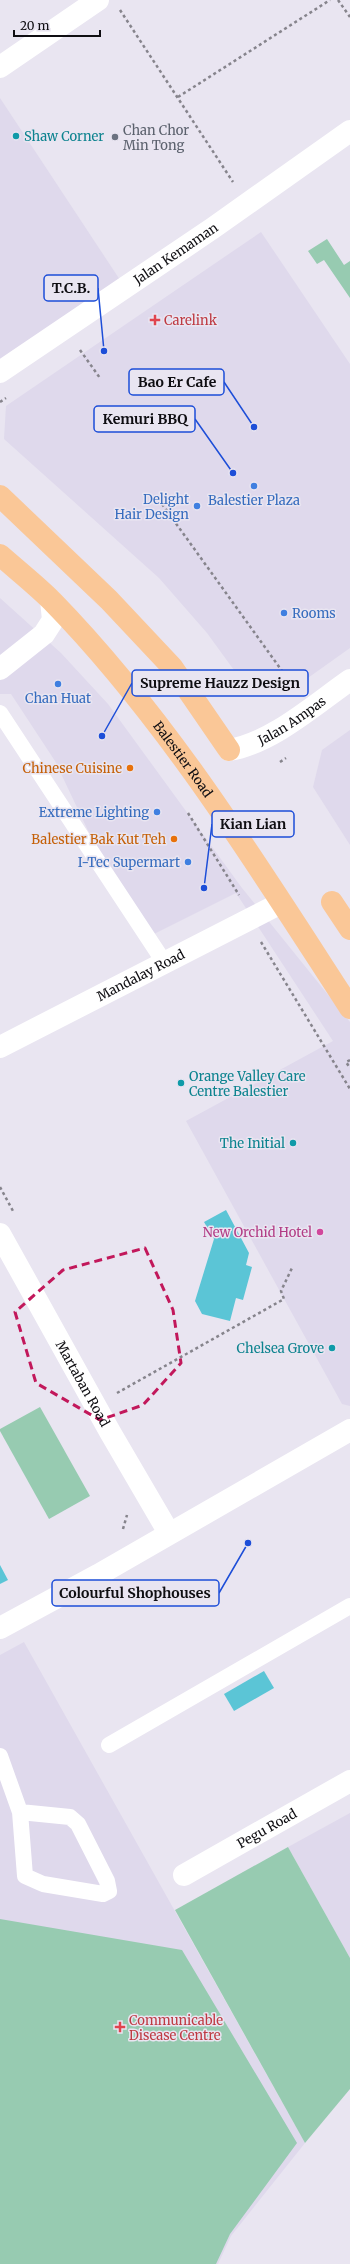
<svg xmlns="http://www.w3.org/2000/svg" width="350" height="2264" font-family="Merriweather,serif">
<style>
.built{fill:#dfd9ec}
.green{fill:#97cbb1}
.water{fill:#5bc5d6}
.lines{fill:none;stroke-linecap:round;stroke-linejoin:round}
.path{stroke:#86848c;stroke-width:2.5;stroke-dasharray:3 3;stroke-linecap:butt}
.lane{stroke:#fff;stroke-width:16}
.street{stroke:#fff;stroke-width:22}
.primary{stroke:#fac797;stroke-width:22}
.marked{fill:none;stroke:#c2185b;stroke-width:3;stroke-dasharray:8 5;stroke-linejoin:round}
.culture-dot{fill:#0f9aa8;stroke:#e9e5f1;stroke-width:1.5}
.worship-dot{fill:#6b7280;stroke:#e9e5f1;stroke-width:1.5}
.health-dot{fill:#e0444e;stroke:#e9e5f1;stroke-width:1.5}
.shop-dot{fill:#3f7fe0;stroke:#e9e5f1;stroke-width:1.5}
.food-dot{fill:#e8710a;stroke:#e9e5f1;stroke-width:1.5}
.hotel-dot{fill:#d1479c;stroke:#e9e5f1;stroke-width:1.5}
.labels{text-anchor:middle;stroke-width:3;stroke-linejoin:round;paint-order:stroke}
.worship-label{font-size:13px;fill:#5b616d;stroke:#e9e5f1;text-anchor:start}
.culture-label{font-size:13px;fill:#0d838f;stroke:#e9e5f1;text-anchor:start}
.street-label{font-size:13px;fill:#0f0e12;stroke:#e9e5f1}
.health-label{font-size:13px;fill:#be3a42;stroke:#e9e5f1;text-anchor:start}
.shop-label{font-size:13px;fill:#366cbe;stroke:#e9e5f1;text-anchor:end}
.food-label{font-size:13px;fill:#c56008;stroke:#e9e5f1;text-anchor:end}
.hotel-label{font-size:13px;fill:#b23c85;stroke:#e9e5f1;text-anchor:end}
.leader{fill:none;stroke:#1d4ed8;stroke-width:1.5}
.callout-dot{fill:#1d4ed8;stroke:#e9e5f1;stroke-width:1.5}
.callout{fill:#e9e5f1;stroke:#1d4ed8;stroke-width:1.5}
.callout-label{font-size:14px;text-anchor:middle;font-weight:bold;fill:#0f0e12}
</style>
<rect width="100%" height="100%" fill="#e9e5f1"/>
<!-- built -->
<g class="built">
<path d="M 0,98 L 124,286 L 0,374 Z"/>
<path d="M 261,232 L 350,364 L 350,648 L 284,695 L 247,688 L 207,633 L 159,578 L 4,439 L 6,406 Z"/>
<path d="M 0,598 L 61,653 L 108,704 L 242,888 L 350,1022 L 350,1406 L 342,1404 L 186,1121 L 333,1041 L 236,893 L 154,934 L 92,839 L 55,761 L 11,694 L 0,694 Z"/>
<path d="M 350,730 L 350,845 L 313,787 L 322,750 Z"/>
<path d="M 24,1642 L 305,2143 L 231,2236 L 218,2264 L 0,2264 L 0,1655 Z"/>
<path d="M 350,1813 L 350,1958 L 288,1847 Z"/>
</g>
<!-- green -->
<g class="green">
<path d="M 327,239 L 344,265 L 350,261 L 350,298 L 324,260 L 317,264 L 308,251 Z"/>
<path d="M 40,1407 L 90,1496 L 49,1519 L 0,1431 L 0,1429 Z"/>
<path d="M 288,1847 L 350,1958 L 350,2089 L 305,2143 L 175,1910 Z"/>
<path d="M 0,1919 L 182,1950 L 297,2143 L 230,2234 L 216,2264 L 0,2264 Z"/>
</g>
<!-- water -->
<g class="water">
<path d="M 226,1210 L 249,1253 L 246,1265 L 252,1267 L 243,1300 L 236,1298 L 230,1321 L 202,1314 L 195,1301 L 214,1239 L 204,1222 Z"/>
<path d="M 0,1565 L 8,1580 L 0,1584 Z"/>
<path d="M 264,1671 L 274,1688 L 234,1711 L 224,1694 Z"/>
</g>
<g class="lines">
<!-- path -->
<g class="path">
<path d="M 338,0 L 350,17"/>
<path d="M 120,10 L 233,182"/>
<path d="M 178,97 L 330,0"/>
<path d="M 80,350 L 100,378"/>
<path d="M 0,402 L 6,398"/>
<path d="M 162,504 L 295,689"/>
<path d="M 280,762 L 286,758"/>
<path d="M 188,813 L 239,895"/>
<path d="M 261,942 L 350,1089"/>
<path d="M 350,1060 L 346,1062 L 350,1068"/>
<path d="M 0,1187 L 13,1211"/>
<path d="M 117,1393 L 284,1299 L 281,1291 L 292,1268"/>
<path d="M 123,1529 L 127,1515"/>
</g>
<!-- lane -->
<g class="lane">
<path d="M 0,713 L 164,962"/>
<path d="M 109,1745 L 350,1606"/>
<path d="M 0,1756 L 20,1812 L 25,1876 L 43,1884 L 103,1894 L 109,1891 L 107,1881 L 78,1824 L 70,1817 L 20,1812"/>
</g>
<!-- street -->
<g class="street">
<path d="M 0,67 L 98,0"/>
<path id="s1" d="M 0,372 L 213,228 L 350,131"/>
<path d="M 0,669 L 44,634 L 53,620 L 51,600"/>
<path id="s2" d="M 229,750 C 272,743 314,705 350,680"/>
<path id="s3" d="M 0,1047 L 281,903"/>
<path id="s4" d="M 0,1234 L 110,1432 L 169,1533"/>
<path d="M 0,1628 L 98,1575 L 350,1430"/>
<path id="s5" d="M 184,1875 L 350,1781"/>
</g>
<!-- primary -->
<g class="primary">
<path d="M 0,496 L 109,600 L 172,667 L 229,750"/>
<path id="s6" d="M 0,555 C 17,570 36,585 52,601 C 169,721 259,868 350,1008"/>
<path d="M 332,902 L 350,929"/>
</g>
</g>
<!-- marked area -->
<path class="marked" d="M 145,1248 L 173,1310 L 181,1363 L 143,1405 L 100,1420 L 36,1383 L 15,1312 L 63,1270 Z"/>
<!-- markers -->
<g class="culture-dot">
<circle cx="16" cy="136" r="4"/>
<circle cx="181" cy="1083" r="4"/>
<circle cx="293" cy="1143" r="4"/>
<circle cx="332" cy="1348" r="4"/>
</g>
<circle class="worship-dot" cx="115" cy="137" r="4"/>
<g class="health-dot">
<path d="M153 314h4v4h4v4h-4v4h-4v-4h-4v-4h4z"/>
<path d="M118 2021h4v4h4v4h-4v4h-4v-4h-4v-4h4z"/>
</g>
<g class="shop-dot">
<circle cx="254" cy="486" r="4"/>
<circle cx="197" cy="506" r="4"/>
<circle cx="284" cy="613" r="4"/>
<circle cx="58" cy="684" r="4"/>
<circle cx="157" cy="812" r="4"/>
<circle cx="188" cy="862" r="4"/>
</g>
<g class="food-dot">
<circle cx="130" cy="768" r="4"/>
<circle cx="174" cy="839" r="4"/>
</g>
<circle class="hotel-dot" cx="320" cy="1232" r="4"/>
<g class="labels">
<!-- worship labels -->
<g class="worship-label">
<text x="123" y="135">Chan Chor<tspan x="123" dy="15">Min Tong</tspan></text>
</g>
<!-- culture labels -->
<g class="culture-label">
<text x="24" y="141">Shaw Corner</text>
<text x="189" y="1081">Orange Valley Care<tspan x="189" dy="15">Centre Balestier</tspan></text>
<text x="285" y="1148" text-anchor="end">The Initial</text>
<text x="324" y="1353" text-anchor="end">Chelsea Grove</text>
</g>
<!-- street labels -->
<g class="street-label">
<text dy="5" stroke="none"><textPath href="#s1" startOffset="212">Jalan Kemaman</textPath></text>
<text dy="5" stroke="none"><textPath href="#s2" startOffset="70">Jalan Ampas</textPath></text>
<text dy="5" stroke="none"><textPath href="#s6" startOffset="275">Balestier Road</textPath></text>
<text dy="5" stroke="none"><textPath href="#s3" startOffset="158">Mandalay Road</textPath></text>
<text dy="5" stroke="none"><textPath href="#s4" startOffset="171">Martaban Road</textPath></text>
<text dy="5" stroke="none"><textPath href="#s5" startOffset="95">Pegu Road</textPath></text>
</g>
<!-- health labels -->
<g class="health-label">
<text x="164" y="325">Carelink</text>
<text x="129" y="2025">Communicable<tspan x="129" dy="15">Disease Centre</tspan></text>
</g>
<!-- shop labels -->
<g class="shop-label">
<text x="189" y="504">Delight<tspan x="189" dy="15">Hair Design</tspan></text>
<text x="254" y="505" text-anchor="middle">Balestier Plaza</text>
<text x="292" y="618" text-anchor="start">Rooms</text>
<text x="58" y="703" text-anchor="middle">Chan Huat</text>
<text x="149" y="817">Extreme Lighting</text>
<text x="180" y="867">I-Tec Supermart</text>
</g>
<!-- food labels -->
<g class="food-label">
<text x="122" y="773">Chinese Cuisine</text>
<text x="166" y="844">Balestier Bak Kut Teh</text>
</g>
<!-- hotel labels -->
<g class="hotel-label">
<text x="312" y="1237">New Orchid Hotel</text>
</g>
</g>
<!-- callouts -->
<path class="leader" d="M104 351L98 288M254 427L224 382M233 473L195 419M102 736L132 683M204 888L212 824M248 1543L219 1593"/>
<g class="callout-dot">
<circle cx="104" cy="351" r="4"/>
<circle cx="254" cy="427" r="4"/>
<circle cx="233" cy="473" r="4"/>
<circle cx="102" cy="736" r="4"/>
<circle cx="204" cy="888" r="4"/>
<circle cx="248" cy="1543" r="4"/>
</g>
<g class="callout">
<rect x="44" y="275" width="54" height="26" rx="4"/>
<rect x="129" y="369" width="95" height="26" rx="4"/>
<rect x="94" y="406" width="101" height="26" rx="4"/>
<rect x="132" y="670" width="176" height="26" rx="4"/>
<rect x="212" y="811" width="82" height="26" rx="4"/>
<rect x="52" y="1580" width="167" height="26" rx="4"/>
</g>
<g class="callout-label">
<text x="71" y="293">T.C.B.</text>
<text x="177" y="387">Bao Er Cafe</text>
<text x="145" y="424">Kemuri BBQ</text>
<text x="220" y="688">Supreme Hauzz Design</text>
<text x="253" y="829">Kian Lian</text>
<text x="135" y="1598">Colourful Shophouses</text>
</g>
<!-- scale -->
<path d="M14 30v6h86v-6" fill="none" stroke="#0f0e12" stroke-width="2"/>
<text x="20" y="30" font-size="12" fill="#0f0e12" stroke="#e9e5f1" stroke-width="3" paint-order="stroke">20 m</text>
</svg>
